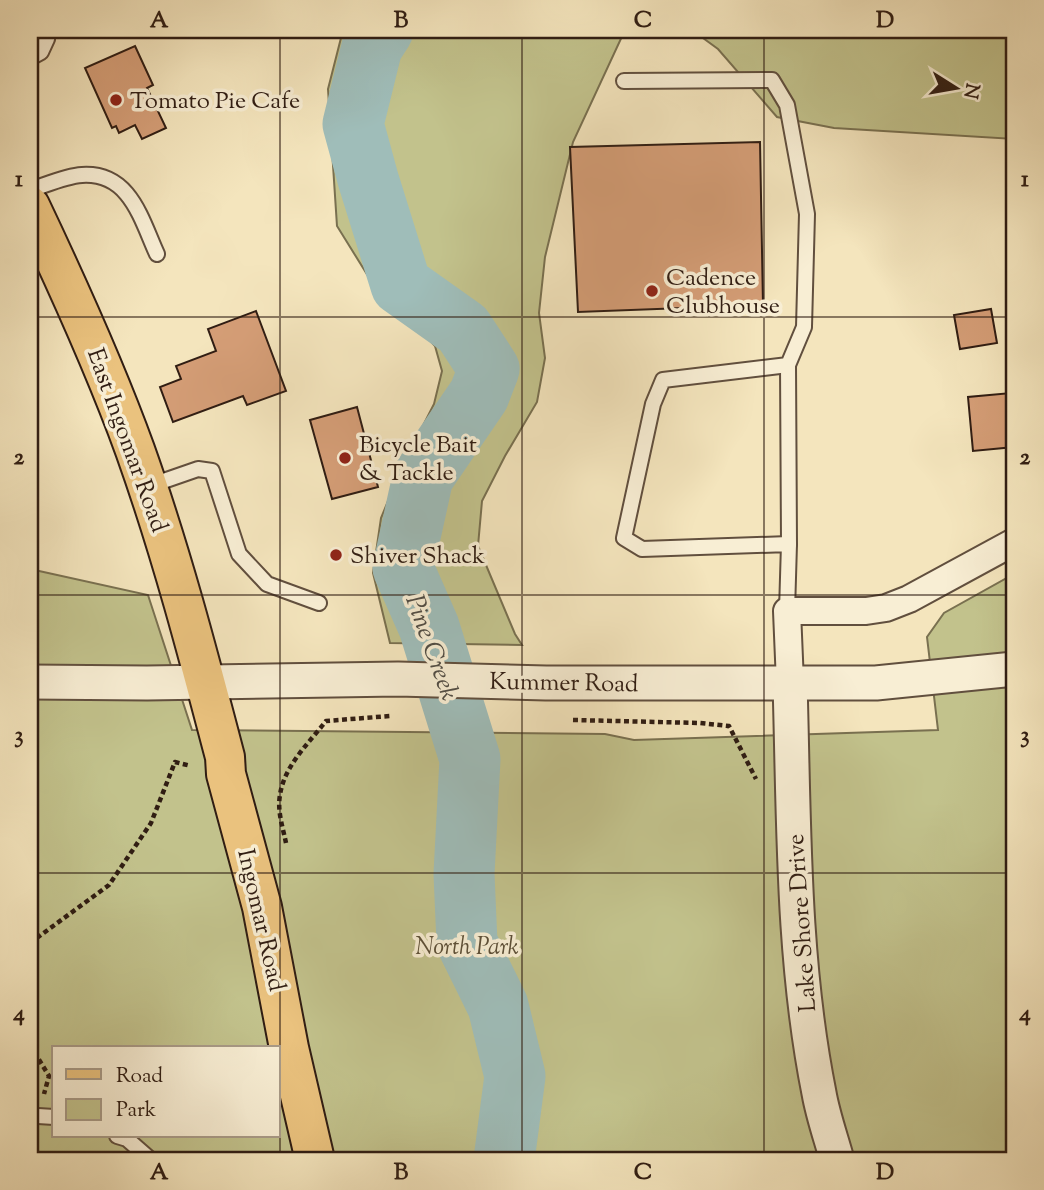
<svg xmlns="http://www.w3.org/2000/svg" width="1044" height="1190" font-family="'Sorts Mill Goudy',serif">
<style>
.green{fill:#c2c28c;stroke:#797050;stroke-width:2;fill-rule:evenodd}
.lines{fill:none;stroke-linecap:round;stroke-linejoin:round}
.river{stroke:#9fbdb9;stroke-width:61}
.building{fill:#d49d76;stroke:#301d13;stroke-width:2}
.service-casing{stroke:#614f3e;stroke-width:18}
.minor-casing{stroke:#614f3e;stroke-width:30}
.tertiary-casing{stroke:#614f3e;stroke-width:37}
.primary-casing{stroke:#301d13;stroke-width:42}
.path{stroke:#301d13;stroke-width:4.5;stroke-dasharray:5 3.5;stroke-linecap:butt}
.service{stroke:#f8eed4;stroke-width:14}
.minor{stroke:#f8eed4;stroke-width:26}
.tertiary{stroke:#f8eed4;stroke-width:33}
.primary{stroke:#eac27e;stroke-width:38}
.grid{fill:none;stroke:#301d13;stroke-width:2;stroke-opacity:0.55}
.poi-dot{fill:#8f2418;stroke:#f8eed4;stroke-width:2.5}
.labels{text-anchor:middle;stroke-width:7;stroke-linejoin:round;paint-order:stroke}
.poi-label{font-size:24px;fill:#301d13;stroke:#f8eed4;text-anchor:start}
.street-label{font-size:24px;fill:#301d13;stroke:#f8eed4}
.park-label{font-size:24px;font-style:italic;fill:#5c4f37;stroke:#f8eed4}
.water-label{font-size:26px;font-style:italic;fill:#514d45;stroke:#f8eed4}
.neatline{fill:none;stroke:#301d13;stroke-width:2.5}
.grid-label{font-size:23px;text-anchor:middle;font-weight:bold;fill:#301d13}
</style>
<rect width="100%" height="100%" fill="#f4e5bd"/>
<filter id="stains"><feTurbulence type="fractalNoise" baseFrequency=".00286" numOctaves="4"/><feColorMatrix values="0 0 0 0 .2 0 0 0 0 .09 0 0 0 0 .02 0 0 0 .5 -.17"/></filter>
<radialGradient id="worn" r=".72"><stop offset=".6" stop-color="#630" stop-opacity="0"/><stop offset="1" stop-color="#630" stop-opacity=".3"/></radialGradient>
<!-- green -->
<g class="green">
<path d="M 343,30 L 625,30 L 573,142 L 545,257 L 539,313 L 545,358 L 537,402 L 505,456 L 482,501 L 478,546 L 515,634 L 522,645 L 390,643 L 373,573 L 381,518 L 403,465 L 434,404 L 442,371 L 435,346 L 414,323 L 378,292 L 337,226 L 328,89 Z"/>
<path d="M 692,30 L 1014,30 L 1014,139 L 834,128 L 777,117 L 718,49 Z"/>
<path d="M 30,569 L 148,595 L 192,730 L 605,734 L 634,740 L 938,730 L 927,637 L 944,613 L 1014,574 L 1014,1160 L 30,1160 ZM 54,1048 L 278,1048 L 278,1136 L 54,1136 Z"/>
</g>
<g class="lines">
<!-- river -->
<path class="river" d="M 383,30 L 372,47 L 353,124 L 368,179 L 401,285 L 463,329 L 489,369 L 479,395 L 423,477 L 403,568 L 429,627 L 470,759 L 464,874 L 467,943 L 498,1006 L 515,1076 L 504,1160"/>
</g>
<!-- building -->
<g class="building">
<path d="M 135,46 L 153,85 L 147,88 L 166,128 L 142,139 L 135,125 L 119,133 L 116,126 L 112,128 L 85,68 Z"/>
<path d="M 760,142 L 763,305 L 578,312 L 570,147 Z"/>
<path d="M 991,309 L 997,343 L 960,349 L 954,315 Z"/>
<path d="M 256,311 L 286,391 L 247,405 L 243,396 L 173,422 L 160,387 L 181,379 L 176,366 L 216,351 L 208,329 Z"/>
<path d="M 1011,393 L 1014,447 L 973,451 L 968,397 Z"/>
<path d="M 357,407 L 378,487 L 332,499 L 310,420 Z"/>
</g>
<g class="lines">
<!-- service casing -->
<g class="service-casing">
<g id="service">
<path d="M 30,58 L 41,52 L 47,39 L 42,30"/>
<path d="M 624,81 L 772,80 L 787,105 L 807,214 L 804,327 L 788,365 L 663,380 L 653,404 L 624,538 L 642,549 L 789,544 L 787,611"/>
<path d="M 30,190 C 46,185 65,176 82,175 C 130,172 141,219 157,254"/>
<path d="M 788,365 L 789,544"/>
<path d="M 149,486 L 198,469 L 212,471 L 239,554 L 267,584 L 319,603"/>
<path d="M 38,1116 L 54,1117"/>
<path d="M 117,1136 L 127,1139 L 151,1160"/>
</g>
</g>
<!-- minor casing -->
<g class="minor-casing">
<path id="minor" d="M 790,683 L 787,611 L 866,611 L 886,608 L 909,599 L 1014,542"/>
</g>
<!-- tertiary casing -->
<g class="tertiary-casing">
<g id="tertiary">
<path d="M 30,682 L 147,683 L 398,679 L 546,683 L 876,683 L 1014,669"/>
<path d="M 790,683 C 794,820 792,958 819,1093 C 823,1116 831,1138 837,1160"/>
</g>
</g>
<!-- primary casing -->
<g class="primary-casing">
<path id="primary" d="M 30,206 C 68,286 105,367 135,450 C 171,551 198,654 225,757 L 226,774 L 262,907 L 289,1048 L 315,1160"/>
</g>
<!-- path -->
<g class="path">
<path d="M 573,720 L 700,723 L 729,726 L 756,779"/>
<path d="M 286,843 C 283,828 277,811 280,795 C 284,766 309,743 326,721 L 390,716"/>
<path d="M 30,943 L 109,885 L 151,823 L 175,762 L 191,766"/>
<path d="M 30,1045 L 49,1076 L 44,1094"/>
</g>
<!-- service -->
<use href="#service" class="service"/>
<!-- minor -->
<use href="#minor" class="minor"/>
<!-- tertiary -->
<use href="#tertiary" class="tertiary"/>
<!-- primary -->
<use href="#primary" class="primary"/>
</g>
<!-- grid -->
<path class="grid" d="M 280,30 L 280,1160M 522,30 L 522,1160M 764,30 L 764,1160M 30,317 L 1014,317M 30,595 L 1014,595M 30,873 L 1014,873"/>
<!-- markers -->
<g class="poi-dot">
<circle cx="116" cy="100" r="7"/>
<circle cx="652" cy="291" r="7"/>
<circle cx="345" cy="458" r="7"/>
<circle cx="336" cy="555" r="7"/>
</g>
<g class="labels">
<!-- poi labels -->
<g class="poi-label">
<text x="130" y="108">Tomato Pie Cafe</text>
<text x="666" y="285">Cadence<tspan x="666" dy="28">Clubhouse</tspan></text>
<text x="359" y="452">Bicycle Bait<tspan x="359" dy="28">&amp; Tackle</tspan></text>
<text x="350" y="563">Shiver Shack</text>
</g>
<!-- street labels -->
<g class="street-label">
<text transform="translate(128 440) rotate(70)" y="8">East Ingomar Road</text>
<text transform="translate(564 682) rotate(1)" y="8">Kummer Road</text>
<text transform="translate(262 920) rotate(77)" y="8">Ingomar Road</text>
<text transform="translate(801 923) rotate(-94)" y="8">Lake Shore Drive</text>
</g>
<!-- park labels -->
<g class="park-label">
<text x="467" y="954">North Park</text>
</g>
<!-- water labels -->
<g class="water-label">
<text transform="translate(433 647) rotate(70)" y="9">Pine Creek</text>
</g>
</g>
<!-- margin -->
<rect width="1044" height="1190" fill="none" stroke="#f4e5bd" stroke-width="77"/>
<!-- legend -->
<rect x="52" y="1046" width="228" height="91" fill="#f8eed4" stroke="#a89a87" stroke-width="2"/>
<rect x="66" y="1069" width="35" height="10" fill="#eac27e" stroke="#a89a87" stroke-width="2"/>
<text x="116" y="1082" font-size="21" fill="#301d13">Road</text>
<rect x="66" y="1099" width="35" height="21" fill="#c2c28c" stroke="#a89a87" stroke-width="2"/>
<text x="116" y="1116" font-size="21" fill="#301d13">Park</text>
<!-- north arrow -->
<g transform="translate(956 88) rotate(101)" stroke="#f8eed4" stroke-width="5" paint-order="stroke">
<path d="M0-5L12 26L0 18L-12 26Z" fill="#301d13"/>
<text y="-10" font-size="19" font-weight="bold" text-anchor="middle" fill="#301d13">N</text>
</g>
<rect x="38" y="38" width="968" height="1114" class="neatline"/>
<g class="grid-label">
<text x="159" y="27">A</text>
<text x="401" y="27">B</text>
<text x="643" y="27">C</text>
<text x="885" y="27">D</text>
<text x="19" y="186">1</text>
<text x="1025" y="186">1</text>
<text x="19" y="464">2</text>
<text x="1025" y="464">2</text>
<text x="19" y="742">3</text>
<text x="1025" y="742">3</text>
<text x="19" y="1020">4</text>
<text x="1025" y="1020">4</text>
<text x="159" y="1179">A</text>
<text x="401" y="1179">B</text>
<text x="643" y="1179">C</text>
<text x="885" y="1179">D</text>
</g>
<rect width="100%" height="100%" filter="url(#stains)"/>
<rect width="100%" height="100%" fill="url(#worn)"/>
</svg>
